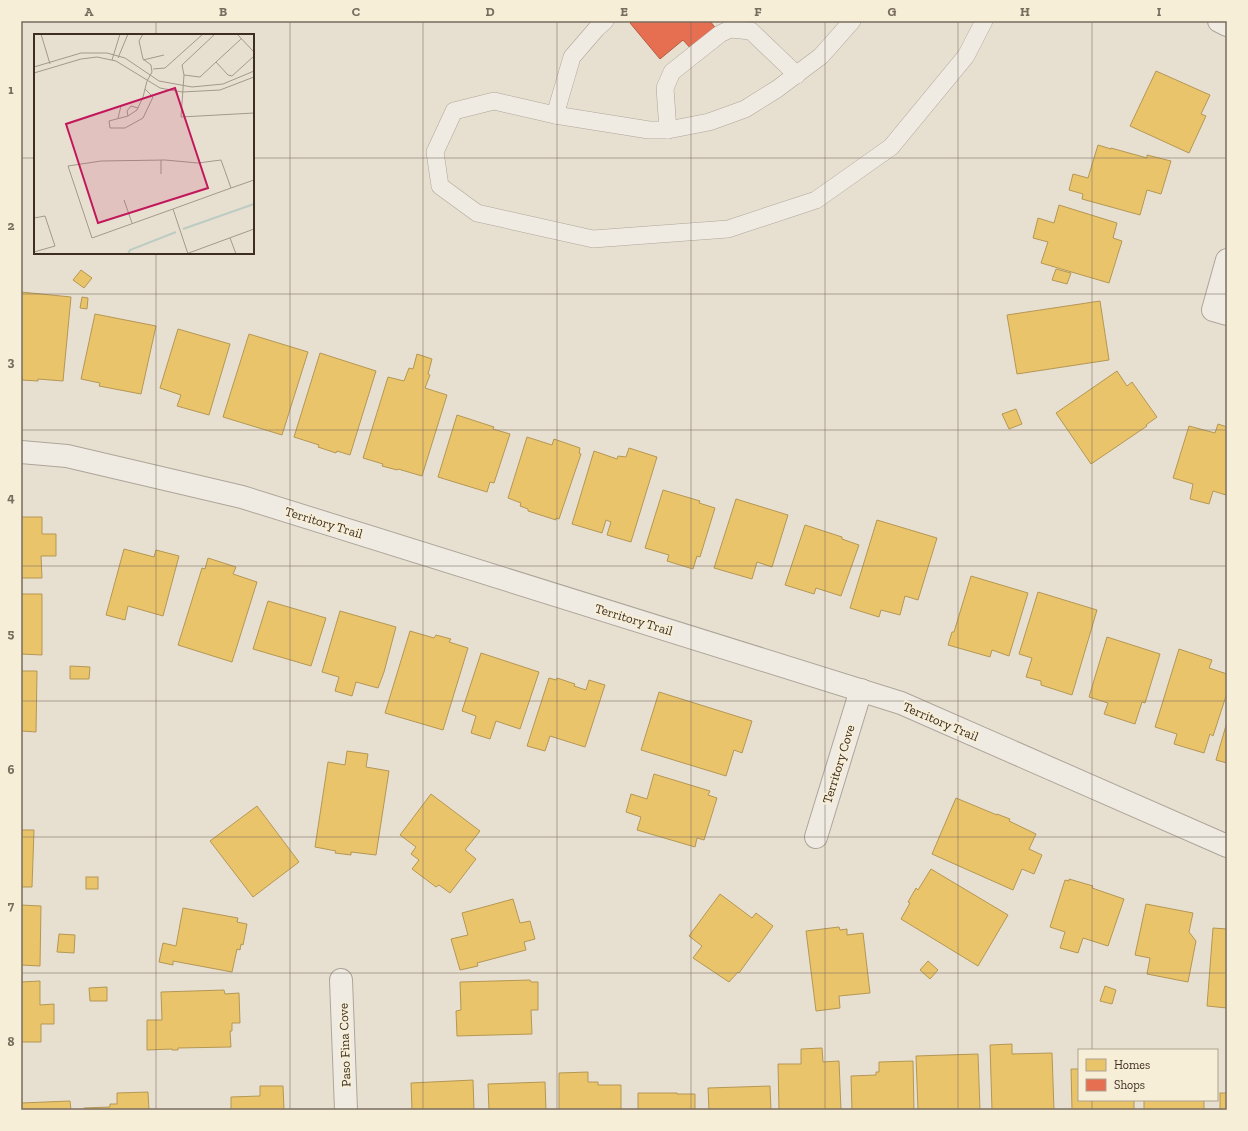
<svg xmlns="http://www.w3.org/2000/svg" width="1248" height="1131" font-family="'Zilla Slab',serif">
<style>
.homes{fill:#e9c46a;stroke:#b59754}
.shops{fill:#e76f51;stroke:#b45c42}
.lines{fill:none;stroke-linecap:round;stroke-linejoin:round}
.service-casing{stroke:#ada599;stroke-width:18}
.minor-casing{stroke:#ada599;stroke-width:24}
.tertiary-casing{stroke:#ada599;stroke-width:24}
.service{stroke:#efebe3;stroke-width:17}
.minor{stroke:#efebe3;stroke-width:22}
.tertiary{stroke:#efebe3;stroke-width:22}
.grid{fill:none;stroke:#786c5e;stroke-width:1;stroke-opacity:0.55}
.labels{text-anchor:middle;stroke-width:4;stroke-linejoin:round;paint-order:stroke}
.street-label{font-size:13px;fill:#3d2e20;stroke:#f7eed8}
.inset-river{fill:none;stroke:#bcccc2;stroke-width:2}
.inset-road{fill:none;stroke:#a3998a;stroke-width:1}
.view{fill:#c2185b;fill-opacity:0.15;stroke:#c2185b;stroke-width:2}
.inset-edge{fill:none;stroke:#3d2e20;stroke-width:2}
.neatline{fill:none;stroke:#786c5e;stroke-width:1.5}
.grid-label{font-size:13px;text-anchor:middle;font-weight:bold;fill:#786c5e}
</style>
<rect width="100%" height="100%" fill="#e7e0d1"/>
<!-- homes -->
<g class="homes">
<path d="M 1156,71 L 1210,95 L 1201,114 L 1206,116 L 1189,153 L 1130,126 Z"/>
<path d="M 1098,145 L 1111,149 L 1111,148 L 1147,158 L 1147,155 L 1171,161 L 1161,194 L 1147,190 L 1140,215 L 1082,199 L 1083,194 L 1069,190 L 1073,174 L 1088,178 Z"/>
<path d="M 1059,205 L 1117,223 L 1113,238 L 1122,241 L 1109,283 L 1041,263 L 1048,242 L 1033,238 L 1038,218 L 1054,223 Z"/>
<path d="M 1056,269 L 1071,273 L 1067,284 L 1052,280 Z"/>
<path d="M 81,270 L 92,278 L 84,288 L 73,280 Z"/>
<path d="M 21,292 L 71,297 L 63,381 L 38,379 L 38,381 L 22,380 L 22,377 L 21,377 Z"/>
<path d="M 82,297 L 88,298 L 87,309 L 80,308 Z"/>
<path d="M 1100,301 L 1109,360 L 1017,374 L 1007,315 Z"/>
<path d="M 95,314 L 156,326 L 141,394 L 99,386 L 100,383 L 81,379 Z"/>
<path d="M 178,329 L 230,344 L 209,415 L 177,406 L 181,395 L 160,388 Z"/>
<path d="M 249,334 L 308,352 L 282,435 L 223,417 Z"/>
<path d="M 320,353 L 376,371 L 350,455 L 337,451 L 336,453 L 318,447 L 319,445 L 294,437 Z"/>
<path d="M 417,354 L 432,359 L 428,374 L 430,375 L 425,388 L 447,395 L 422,476 L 398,469 L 397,470 L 382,466 L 383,464 L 363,458 L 388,377 L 404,381 L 409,368 L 413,369 Z"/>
<path d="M 1117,371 L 1127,386 L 1132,382 L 1157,417 L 1146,425 L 1147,426 L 1091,464 L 1056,413 Z"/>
<path d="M 1016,409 L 1022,424 L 1009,429 L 1002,414 Z"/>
<path d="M 457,415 L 494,427 L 493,429 L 510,434 L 494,483 L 490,482 L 487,492 L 438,477 Z"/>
<path d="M 1218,424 L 1227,427 L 1227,492 L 1226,495 L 1213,491 L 1209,504 L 1190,499 L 1193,484 L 1173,478 L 1189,426 L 1215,433 Z"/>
<path d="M 527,437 L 552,445 L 554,439 L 580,448 L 579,453 L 581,454 L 559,519 L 556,518 L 556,520 L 528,511 L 528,509 L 520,506 L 521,503 L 508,498 Z"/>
<path d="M 629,448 L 657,457 L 631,542 L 607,535 L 611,522 L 606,520 L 602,533 L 572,524 L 594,451 L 617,459 L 618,456 L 626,457 Z"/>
<path d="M 663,490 L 700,501 L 699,503 L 715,508 L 700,557 L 697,556 L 693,569 L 667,561 L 669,555 L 645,548 Z"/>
<path d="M 736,499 L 788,515 L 772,567 L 757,562 L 752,579 L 714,568 Z"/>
<path d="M 21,517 L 42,517 L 42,534 L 56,534 L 56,556 L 41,556 L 42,578 L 21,578 Z"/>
<path d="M 877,520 L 937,538 L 918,600 L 905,596 L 900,615 L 881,610 L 879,617 L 850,608 Z"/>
<path d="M 805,525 L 842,537 L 842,539 L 859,545 L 841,596 L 816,588 L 814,594 L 785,585 Z"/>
<path d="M 124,549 L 154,557 L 156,550 L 179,556 L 163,616 L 128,606 L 125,620 L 106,615 Z"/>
<path d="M 208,558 L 236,567 L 233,574 L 257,582 L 232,662 L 178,645 L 202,568 L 205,569 Z"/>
<path d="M 971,576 L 1028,593 L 1009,656 L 992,650 L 990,657 L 948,645 L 952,632 L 954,632 Z"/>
<path d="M 1038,592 L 1097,610 L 1072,695 L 1041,685 L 1041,681 L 1026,677 L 1032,658 L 1019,654 Z"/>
<path d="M 21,594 L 42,594 L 42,655 L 21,654 Z"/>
<path d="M 268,601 L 326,618 L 311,666 L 253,649 Z"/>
<path d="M 340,611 L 396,627 L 384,672 L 378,688 L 356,682 L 352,696 L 335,691 L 339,677 L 322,672 Z"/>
<path d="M 410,631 L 434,638 L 436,635 L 451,639 L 449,642 L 468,648 L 443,730 L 385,713 Z"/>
<path d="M 1107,637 L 1160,654 L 1145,703 L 1142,702 L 1135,724 L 1104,714 L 1108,703 L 1089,697 Z"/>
<path d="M 1179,649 L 1212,660 L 1209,668 L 1227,674 L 1227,693 L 1213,736 L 1210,734 L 1204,753 L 1174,744 L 1177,734 L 1155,727 Z"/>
<path d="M 481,653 L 539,672 L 520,729 L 496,721 L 490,739 L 471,733 L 476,716 L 462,711 Z"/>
<path d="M 70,666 L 90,667 L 89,679 L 70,679 Z"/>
<path d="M 21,671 L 37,671 L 36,732 L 21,731 Z"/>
<path d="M 549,678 L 556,680 L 557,678 L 575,684 L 574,686 L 586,690 L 589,680 L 605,685 L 585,747 L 550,736 L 545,751 L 527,746 Z"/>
<path d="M 659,692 L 752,721 L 742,753 L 734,750 L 726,776 L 641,750 Z"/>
<path d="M 1227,722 L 1227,763 L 1216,760 Z"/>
<path d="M 347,751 L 368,754 L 366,767 L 389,771 L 376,855 L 351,852 L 351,855 L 335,853 L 336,851 L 315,847 L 328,762 L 345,765 Z"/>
<path d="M 654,774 L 710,791 L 708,795 L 717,798 L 704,840 L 697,838 L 695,847 L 637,830 L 641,817 L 626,812 L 631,794 L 647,799 Z"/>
<path d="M 431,794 L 480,831 L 465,850 L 476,859 L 450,893 L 439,885 L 436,887 L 412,869 L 419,860 L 411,854 L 416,847 L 400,835 Z"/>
<path d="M 956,798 L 997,815 L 997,814 L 1010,819 L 1009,821 L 1036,834 L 1029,849 L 1042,855 L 1034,874 L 1022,869 L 1013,890 L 932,854 Z"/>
<path d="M 257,806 L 299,862 L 253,897 L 210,841 Z"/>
<path d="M 21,830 L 34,830 L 32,887 L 21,887 Z"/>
<path d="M 931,869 L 1008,915 L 978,966 L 901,919 L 910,903 L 908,902 L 916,888 L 918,890 Z"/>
<rect x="86" y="877" width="12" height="12"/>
<path d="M 1069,879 L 1093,886 L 1092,888 L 1124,899 L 1108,946 L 1083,938 L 1078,953 L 1060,948 L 1065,932 L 1050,927 L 1065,880 L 1069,881 Z"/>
<path d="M 720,894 L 752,918 L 756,913 L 773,926 L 739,973 L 738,972 L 729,982 L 693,958 L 702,946 L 689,936 Z"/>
<path d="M 513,899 L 520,923 L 530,921 L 535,939 L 524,942 L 526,950 L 477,963 L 478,966 L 460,970 L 451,939 L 468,935 L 462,913 Z"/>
<path d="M 1146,904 L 1193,913 L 1189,932 L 1196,941 L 1188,982 L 1147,974 L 1150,958 L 1135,955 Z"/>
<path d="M 21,905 L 41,906 L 40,966 L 21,965 Z"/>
<path d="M 183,908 L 238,918 L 237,922 L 247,924 L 243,945 L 241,944 L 240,950 L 237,949 L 232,972 L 173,961 L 173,965 L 159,962 L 163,943 L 176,946 Z"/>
<path d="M 839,927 L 840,930 L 847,929 L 847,935 L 863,933 L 870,993 L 839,996 L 840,1008 L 816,1011 L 806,931 Z"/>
<path d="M 1213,928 L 1227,929 L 1227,1008 L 1207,1006 Z"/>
<path d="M 59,934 L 75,935 L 74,953 L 57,952 Z"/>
<path d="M 928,961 L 938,970 L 930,979 L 920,970 Z"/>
<path d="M 530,980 L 531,982 L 538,982 L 538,1010 L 531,1010 L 532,1034 L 457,1036 L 456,1011 L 461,1010 L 460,982 Z"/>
<path d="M 40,981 L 40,1005 L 54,1004 L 54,1024 L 41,1024 L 41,1042 L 21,1042 L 21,982 Z"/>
<path d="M 1105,986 L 1116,990 L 1112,1004 L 1100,1001 Z"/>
<path d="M 107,987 L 107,1001 L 90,1001 L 89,988 Z"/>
<path d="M 224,990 L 225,994 L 239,993 L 240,1023 L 232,1023 L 232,1031 L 230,1031 L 231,1047 L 178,1048 L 178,1050 L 172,1050 L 172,1049 L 147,1050 L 147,1020 L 162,1020 L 161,992 Z"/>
<path d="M 1012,1044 L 1012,1054 L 1052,1053 L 1054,1110 L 992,1110 L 990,1045 Z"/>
<path d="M 822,1048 L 823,1062 L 839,1061 L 841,1110 L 779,1110 L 778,1064 L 801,1064 L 801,1049 Z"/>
<path d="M 978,1054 L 980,1110 L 918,1110 L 916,1056 Z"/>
<path d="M 913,1061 L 914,1110 L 852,1110 L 851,1076 L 876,1075 L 876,1072 L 879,1072 L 879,1062 Z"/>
<path d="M 1071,1069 L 1079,1069 L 1079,1100 L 1134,1100 L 1134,1110 L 1072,1110 Z"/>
<path d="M 588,1072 L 588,1082 L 598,1082 L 598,1085 L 621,1085 L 621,1110 L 559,1110 L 559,1073 Z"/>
<path d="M 473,1080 L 474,1110 L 412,1110 L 411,1083 Z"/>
<path d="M 545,1082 L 546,1110 L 489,1110 L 488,1084 Z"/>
<path d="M 260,1086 L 283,1086 L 284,1110 L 231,1110 L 231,1097 L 260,1096 Z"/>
<path d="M 770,1086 L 771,1110 L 709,1110 L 708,1088 Z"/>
<path d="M 148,1092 L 149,1110 L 84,1110 L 84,1108 L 110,1107 L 110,1104 L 117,1104 L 117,1093 Z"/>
<path d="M 638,1093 L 677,1093 L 677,1094 L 695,1094 L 695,1110 L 638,1110 Z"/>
<rect x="1220" y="1093" width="7" height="17"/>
<rect x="1144" y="1100" width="60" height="10"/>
<path d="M 70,1101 L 71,1110 L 21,1110 L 21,1103 Z"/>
</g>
<!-- shops -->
<path class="shops" d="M 632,21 L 710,21 L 717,30 L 692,50 L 683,40 L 660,59 L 630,23 Z"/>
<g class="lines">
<!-- service casing -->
<g class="service-casing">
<g id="service">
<path d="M 852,21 L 821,56 L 777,89 L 745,109 L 709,122 L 668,130 L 649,130 L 555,115 L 494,101 L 454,111 L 435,152 L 440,186 L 477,213 L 593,239 L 728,229 L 816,200 L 891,147 L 966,56 L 984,21"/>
<path d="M 555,115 L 572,57 L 597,28 L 605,21"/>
<path d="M 668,130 L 665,88 L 672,72 L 720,34 L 730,29 L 751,31 L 797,75"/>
</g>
</g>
<!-- minor casing -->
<g class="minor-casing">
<g id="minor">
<path d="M 1227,260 L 1213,310 L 1227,314"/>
<path d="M 21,452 L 67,456 L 242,497 L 901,703 L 1227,846"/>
<path d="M 816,837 L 861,690"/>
<path d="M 341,980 L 346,1110"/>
</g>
</g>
<!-- tertiary casing -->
<g class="tertiary-casing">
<path id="tertiary" d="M 1219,21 L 1227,25"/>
</g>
<!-- service -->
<use href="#service" class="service"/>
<!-- minor -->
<use href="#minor" class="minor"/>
<!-- tertiary -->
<use href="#tertiary" class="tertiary"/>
</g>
<!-- grid -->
<path class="grid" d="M 156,21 L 156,35M 290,21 L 290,1110M 423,21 L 423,1110M 557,21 L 557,1110M 691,21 L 691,1110M 825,21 L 825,1110M 958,21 L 958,1110M 1092,21 L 1092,1050M 21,158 L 35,158M 253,158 L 1227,158M 156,253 L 156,1110M 21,294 L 1227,294M 21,430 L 1227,430M 21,566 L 1227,566M 21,701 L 1227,701M 21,837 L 1227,837M 21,973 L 1227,973M 1092,1100 L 1092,1110"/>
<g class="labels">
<!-- street labels -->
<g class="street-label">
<text transform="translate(324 522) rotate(17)" y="5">Territory Trail</text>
<text transform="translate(634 619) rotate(17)" y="5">Territory Trail</text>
<text transform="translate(941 721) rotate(23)" y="5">Territory Trail</text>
<text transform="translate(838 764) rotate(-73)" y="5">Territory Cove</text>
<text transform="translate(344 1045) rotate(-92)" y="5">Paso Fina Cove</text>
</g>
</g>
<!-- overview -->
<g transform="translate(34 34)">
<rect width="220" height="220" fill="#e7e0d1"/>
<path class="inset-river" d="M 149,195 L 220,170M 94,220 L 96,216 L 142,198"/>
<path class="inset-road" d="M 7,0 L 16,30M 109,0 L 105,7 L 109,25 L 117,31 L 118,38 L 113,47 L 109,63 L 103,76 L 94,82 L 75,87 L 76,94 L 91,94 L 109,84 L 119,63 L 111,55M 181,0 L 148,31 L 150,41 L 147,83 L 220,79M 203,0 L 220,18M 84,24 L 94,0M 78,26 L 86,0M 109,26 L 130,21M 182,28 L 207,5M 0,33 L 47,19 L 73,19 L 91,24 L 125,47 L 158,53 L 189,50 L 220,37M 119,35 L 131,34 L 169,0M 0,39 L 47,25 L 63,23 L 82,27 L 126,54 L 148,58 L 186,56 L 220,43M 150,41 L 166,43 L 182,28 L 194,41 L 198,42 L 220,22M 94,82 L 93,77 L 97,72 L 104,74M 84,84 L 87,72M 127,126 L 127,140M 197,154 L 187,126 L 164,129 L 131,126 L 67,127 L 34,132 L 58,204 L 139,175 L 197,154 L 220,146M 90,166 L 98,189M 139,175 L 154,220M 0,184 L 11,182 L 21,212 L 0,218M 196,204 L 202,220M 152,220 L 220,195"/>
<path class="view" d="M 141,54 L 174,154 L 64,189 L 32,90 Z"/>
<rect width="220" height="220" class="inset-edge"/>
</g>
<!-- border -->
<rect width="1248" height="1131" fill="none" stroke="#f7eed8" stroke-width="44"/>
<!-- legend -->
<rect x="1078" y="1049" width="140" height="52" fill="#f7eed8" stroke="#ada18e"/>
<rect x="1086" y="1059" width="20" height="12" fill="#e9c46a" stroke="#ada18e"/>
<text x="1114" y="1069" font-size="12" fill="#3d2e20">Homes</text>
<rect x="1086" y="1079" width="20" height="12" fill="#e76f51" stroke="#ada18e"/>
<text x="1114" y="1089" font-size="12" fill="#3d2e20">Shops</text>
<rect x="22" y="22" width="1204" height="1087" class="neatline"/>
<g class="grid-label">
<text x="89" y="16">A</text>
<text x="223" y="16">B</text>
<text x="356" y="16">C</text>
<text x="490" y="16">D</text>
<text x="624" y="16">E</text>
<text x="758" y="16">F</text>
<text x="892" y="16">G</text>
<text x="1025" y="16">H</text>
<text x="1159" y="16">I</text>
<text x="11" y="94">1</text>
<text x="11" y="230">2</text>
<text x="11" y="366">3</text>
<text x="11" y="502">4</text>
<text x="11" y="638">5</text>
<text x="11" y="774">6</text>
<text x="11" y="910">7</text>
<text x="11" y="1046">8</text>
</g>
</svg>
